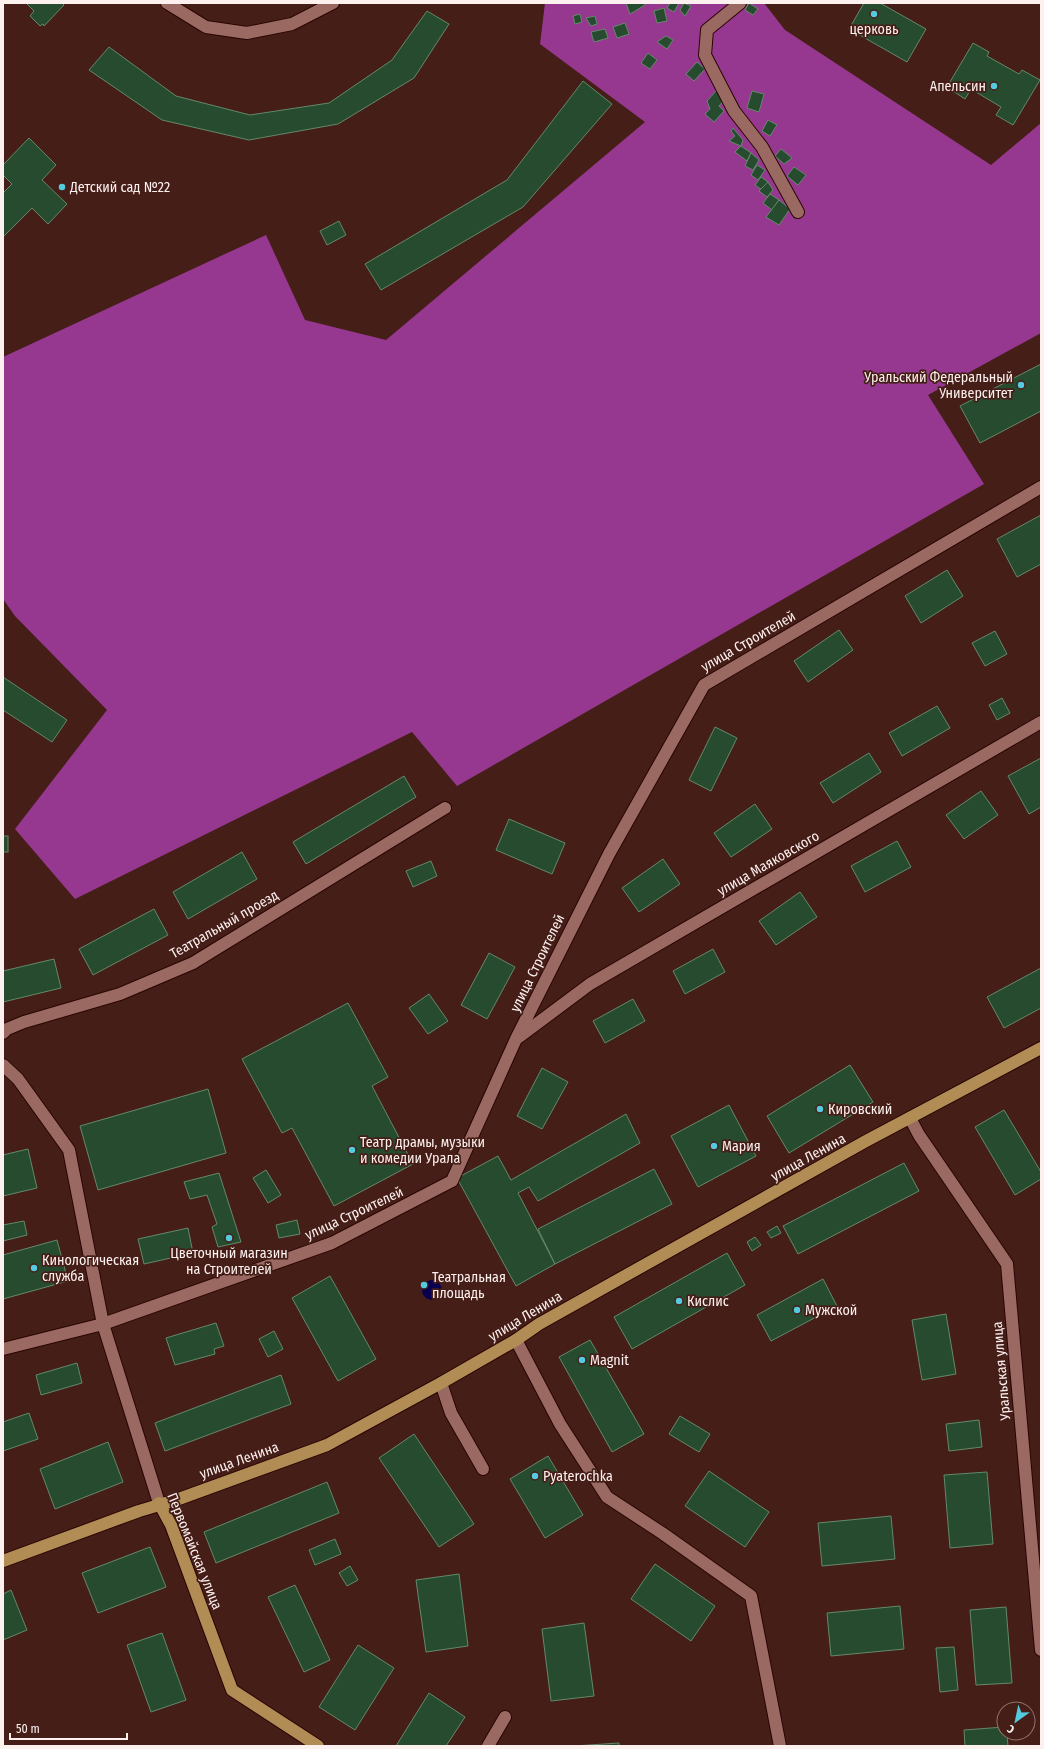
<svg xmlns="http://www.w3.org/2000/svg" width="1044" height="1749" font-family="'Fira Sans Condensed',sans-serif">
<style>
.forest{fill:#963890}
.water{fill:#08004e}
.building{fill:#264b2f;stroke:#63896a}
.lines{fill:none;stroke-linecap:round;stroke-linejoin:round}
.minor-casing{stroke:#2a0503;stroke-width:14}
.major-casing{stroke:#2a0503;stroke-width:14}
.minor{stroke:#9a6a62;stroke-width:12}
.major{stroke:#b18c55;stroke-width:12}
.poi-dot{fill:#54cade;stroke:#461e18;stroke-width:1.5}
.labels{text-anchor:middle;stroke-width:3.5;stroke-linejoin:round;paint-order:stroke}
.poi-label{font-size:14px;fill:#fdf1ef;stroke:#461e18;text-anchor:start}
.street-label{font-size:14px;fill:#fdf1ef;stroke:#461e18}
</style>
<rect width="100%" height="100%" fill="#461e18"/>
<!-- forest -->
<path class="forest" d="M 545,3 L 764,3 L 785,30 L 991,165 L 1041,123 L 1041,333 L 928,395 L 984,484 L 457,786 L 412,732 L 75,899 L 15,829 L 107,710 L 15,616 L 3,599 L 3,357 L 266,235 L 305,320 L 386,340 L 645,122 L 540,44 Z"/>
<!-- water -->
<circle class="water" cx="432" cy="1290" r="10"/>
<!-- building -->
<g class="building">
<path d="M 26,3 L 62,3 L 64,5 L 44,26 L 43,24 L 40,26 L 30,16 L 34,11 Z"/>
<path d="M 626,3 L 644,3 L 645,5 L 630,14 Z"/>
<path d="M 670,3 L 679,3 L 674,12 L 667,8 Z"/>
<path d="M 684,3 L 691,6 L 685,16 L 680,10 Z"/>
<path d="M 749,3 L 758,9 L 753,15 L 745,10 Z"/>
<path d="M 864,3 L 880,3 L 926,29 L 907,62 L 849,29 Z"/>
<path d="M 664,8 L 667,21 L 657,23 L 654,11 Z"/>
<path d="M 427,11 L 449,24 L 414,78 L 338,124 L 249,140 L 162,120 L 89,70 L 109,47 L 176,96 L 250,115 L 329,103 L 392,60 Z"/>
<path d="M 580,14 L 582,22 L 575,24 L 573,16 Z"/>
<path d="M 595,16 L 597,24 L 591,26 L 586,18 Z"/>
<path d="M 625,23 L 629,34 L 617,38 L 613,27 Z"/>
<path d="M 605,29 L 608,38 L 594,42 L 591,32 Z"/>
<path d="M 666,36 L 673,40 L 667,49 L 657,42 Z"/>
<path d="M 973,43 L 989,52 L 987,56 L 1019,74 L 1022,70 L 1040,80 L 1013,125 L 996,115 L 1001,107 L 971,89 L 965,99 L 947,87 Z"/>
<path d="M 648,53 L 657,60 L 650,69 L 641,63 Z"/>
<path d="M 697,62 L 705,69 L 694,81 L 686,74 Z"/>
<path d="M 583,81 L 612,104 L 523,207 L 381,290 L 365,264 L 507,180 Z"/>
<path d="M 716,91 L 725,99 L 719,106 L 724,111 L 714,122 L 705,114 L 710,109 L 707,101 Z"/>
<path d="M 752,91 L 764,94 L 759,112 L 747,108 Z"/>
<path d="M 768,120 L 777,125 L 770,136 L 762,131 Z"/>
<path d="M 733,128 L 743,140 L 741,146 L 729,141 L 735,136 L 731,131 Z"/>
<path d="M 29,138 L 56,165 L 42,180 L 67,204 L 48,224 L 32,208 L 3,237 L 3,193 L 12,184 L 3,175 L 3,165 Z"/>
<path d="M 741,146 L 751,153 L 747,161 L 735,152 Z"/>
<path d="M 781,149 L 792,158 L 784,164 L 775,156 Z"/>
<path d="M 751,153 L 759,160 L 753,170 L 745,166 Z"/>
<path d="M 757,165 L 765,170 L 758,180 L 751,175 Z"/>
<path d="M 794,167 L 806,175 L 798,185 L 787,176 Z"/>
<path d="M 761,177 L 768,182 L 762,190 L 755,185 Z"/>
<path d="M 768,182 L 773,190 L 767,197 L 759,191 Z"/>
<path d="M 770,194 L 779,200 L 772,210 L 763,203 Z"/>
<path d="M 779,200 L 790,209 L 779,225 L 766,217 Z"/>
<path d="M 339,221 L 346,235 L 327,245 L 320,231 Z"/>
<path d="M 1041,364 L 1041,411 L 980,443 L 960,406 Z"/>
<path d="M 1041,515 L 1041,564 L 1017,577 L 997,539 Z"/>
<path d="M 947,570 L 963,596 L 921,623 L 905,596 Z"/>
<path d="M 839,630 L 853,650 L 808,682 L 794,661 Z"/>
<path d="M 995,631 L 1007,654 L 985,666 L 972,643 Z"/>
<path d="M 3,677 L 67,720 L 52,742 L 3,710 Z"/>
<path d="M 1002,698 L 1010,713 L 997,720 L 989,705 Z"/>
<path d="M 937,706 L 950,728 L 902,756 L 889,733 Z"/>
<path d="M 715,727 L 737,738 L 711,791 L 689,780 Z"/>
<path d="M 869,753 L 881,772 L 833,803 L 820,783 Z"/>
<path d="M 1041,758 L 1041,807 L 1029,814 L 1008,776 Z"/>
<path d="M 404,776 L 416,797 L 306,864 L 293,842 Z"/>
<path d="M 981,791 L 998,815 L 964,839 L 946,815 Z"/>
<path d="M 755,804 L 772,829 L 731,857 L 714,833 Z"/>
<path d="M 509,819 L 565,843 L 552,874 L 496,850 Z"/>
<rect x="3" y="836" width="5" height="16"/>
<path d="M 897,841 L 911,867 L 865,892 L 851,866 Z"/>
<path d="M 242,852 L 257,879 L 188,919 L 173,892 Z"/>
<path d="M 663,859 L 680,884 L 639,912 L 622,888 Z"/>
<path d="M 431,861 L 437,876 L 413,887 L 406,871 Z"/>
<path d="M 800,892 L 817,917 L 776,945 L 759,921 Z"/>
<path d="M 154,909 L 168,935 L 93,975 L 79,949 Z"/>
<path d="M 713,949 L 725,972 L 685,994 L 673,971 Z"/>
<path d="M 489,953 L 515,967 L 487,1019 L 461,1005 Z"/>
<path d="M 54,959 L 61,988 L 3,1002 L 3,971 Z"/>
<path d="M 1041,968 L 1041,1008 L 1004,1028 L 987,997 Z"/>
<path d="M 429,994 L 448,1021 L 428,1034 L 409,1008 Z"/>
<path d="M 633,999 L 645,1021 L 605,1043 L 593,1021 Z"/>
<path d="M 348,1003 L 388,1077 L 372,1086 L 413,1164 L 334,1206 L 292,1128 L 282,1133 L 242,1059 Z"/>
<path d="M 850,1065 L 873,1102 L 789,1153 L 767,1116 Z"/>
<path d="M 542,1068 L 568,1082 L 542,1129 L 517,1116 Z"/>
<path d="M 208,1089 L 226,1153 L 98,1190 L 80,1126 Z"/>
<path d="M 729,1105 L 756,1156 L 698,1187 L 671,1136 Z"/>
<path d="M 1004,1110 L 1041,1172 L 1041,1179 L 1015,1195 L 975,1127 Z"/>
<path d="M 626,1114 L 640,1143 L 538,1201 L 529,1187 L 518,1193 L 555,1264 L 516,1286 L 457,1178 L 498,1156 L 511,1180 Z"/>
<path d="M 28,1149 L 37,1188 L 3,1196 L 3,1155 Z"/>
<path d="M 904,1163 L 919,1191 L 798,1254 L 783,1226 Z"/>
<path d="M 654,1169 L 672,1204 L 555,1264 L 538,1229 Z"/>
<path d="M 266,1170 L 281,1195 L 268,1203 L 253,1178 Z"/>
<path d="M 219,1173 L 241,1242 L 218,1247 L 212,1227 L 217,1224 L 207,1195 L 190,1199 L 184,1182 Z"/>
<path d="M 297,1220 L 300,1234 L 279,1238 L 276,1225 Z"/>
<path d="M 24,1221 L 27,1235 L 3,1241 L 3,1225 Z"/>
<path d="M 777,1226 L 781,1233 L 771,1238 L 767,1232 Z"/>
<path d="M 188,1228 L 193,1253 L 144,1264 L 138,1239 Z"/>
<path d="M 755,1237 L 761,1245 L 752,1251 L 747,1242 Z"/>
<path d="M 57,1240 L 68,1281 L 3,1299 L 3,1255 Z"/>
<path d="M 727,1253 L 745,1285 L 632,1349 L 614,1317 Z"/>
<path d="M 330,1276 L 376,1359 L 338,1381 L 292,1298 Z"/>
<path d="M 823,1279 L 837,1306 L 771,1341 L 757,1315 Z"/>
<path d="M 946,1314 L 956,1374 L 922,1380 L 912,1320 Z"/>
<path d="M 216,1323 L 224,1346 L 214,1349 L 215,1354 L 175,1365 L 166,1338 Z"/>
<path d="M 274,1331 L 283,1349 L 268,1357 L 259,1339 Z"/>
<path d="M 590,1340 L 644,1434 L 612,1452 L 559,1357 Z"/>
<path d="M 77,1363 L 82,1383 L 41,1395 L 36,1375 Z"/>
<path d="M 281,1375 L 291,1404 L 165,1451 L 155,1423 Z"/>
<path d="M 29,1413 L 38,1439 L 3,1451 L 3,1422 Z"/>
<path d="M 680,1416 L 710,1434 L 699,1452 L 669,1434 Z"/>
<path d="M 979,1420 L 982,1447 L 949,1451 L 946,1424 Z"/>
<path d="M 414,1434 L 474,1524 L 439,1547 L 379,1458 Z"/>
<path d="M 108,1442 L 123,1482 L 55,1509 L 40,1469 Z"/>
<path d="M 548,1456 L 583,1515 L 545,1538 L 510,1479 Z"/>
<path d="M 709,1471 L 769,1512 L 745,1547 L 685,1506 Z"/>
<path d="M 987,1472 L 993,1544 L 950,1548 L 944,1475 Z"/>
<path d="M 327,1482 L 339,1513 L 216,1563 L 204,1532 Z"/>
<path d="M 891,1516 L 895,1559 L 822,1566 L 818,1523 Z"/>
<path d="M 335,1539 L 341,1554 L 315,1565 L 309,1550 Z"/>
<path d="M 150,1547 L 166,1587 L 98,1613 L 82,1573 Z"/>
<path d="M 655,1564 L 715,1606 L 691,1641 L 631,1599 Z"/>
<path d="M 350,1566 L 358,1580 L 347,1586 L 339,1573 Z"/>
<path d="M 459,1574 L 468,1646 L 426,1652 L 416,1580 Z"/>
<path d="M 295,1585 L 330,1660 L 304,1672 L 268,1597 Z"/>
<path d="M 11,1590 L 27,1630 L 3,1640 L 3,1594 Z"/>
<path d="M 900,1606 L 904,1649 L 831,1656 L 827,1613 Z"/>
<path d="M 1006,1607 L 1012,1683 L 976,1685 L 970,1610 Z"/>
<path d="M 584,1623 L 594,1696 L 551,1701 L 542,1629 Z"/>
<path d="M 162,1633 L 186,1700 L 151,1712 L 127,1645 Z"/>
<path d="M 358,1645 L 394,1668 L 355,1730 L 319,1707 Z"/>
<path d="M 954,1647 L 958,1690 L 940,1692 L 936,1648 Z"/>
<path d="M 429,1693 L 465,1717 L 446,1746 L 396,1746 Z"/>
<path d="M 1004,1727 L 1004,1733 L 1007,1733 L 1008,1746 L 965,1746 L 964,1730 Z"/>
<path d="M 619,1743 L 619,1746 L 574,1746 Z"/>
</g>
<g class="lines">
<!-- minor casing -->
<g class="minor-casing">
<g id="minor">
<path d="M 167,3 L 206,27 L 247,33 L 292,24 L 333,3"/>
<path d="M 740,3 L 707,30 L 705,55 L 734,111 L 762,147 L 798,212"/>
<path d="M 3,1033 L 7,1029 L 24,1022 L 120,994 L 193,963 L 445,808"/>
<path d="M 519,1037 L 590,984 L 1041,722"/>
<path d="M 3,1065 L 18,1079 L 69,1150 L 103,1324 L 159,1503"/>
<path d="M 910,1118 L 919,1135 L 1007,1264 L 1041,1650"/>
<path d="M 516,1340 L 560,1424 L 607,1497 L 662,1533 L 751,1596 L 780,1746"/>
<path d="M 3,1349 L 103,1324 L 332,1243 L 452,1181 L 516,1039 L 609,854 L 704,685 L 1041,487"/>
<path d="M 441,1383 L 451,1413 L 483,1469"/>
<path d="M 488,1746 L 505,1717"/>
</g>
</g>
<!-- major casing -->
<g class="major-casing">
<g id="major">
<path d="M 159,1503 L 171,1525 L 232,1690 L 318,1746"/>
<path d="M 3,1561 L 139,1511 L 176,1500 L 327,1445 L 441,1383 L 516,1340 L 539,1324 L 866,1141 L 1041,1048"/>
</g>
</g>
<!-- minor -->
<use href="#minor" class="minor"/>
<!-- major -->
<use href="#major" class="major"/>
</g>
<!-- markers -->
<g class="poi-dot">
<circle cx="874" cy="14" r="4"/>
<circle cx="994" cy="86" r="4"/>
<circle cx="62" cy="187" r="4"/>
<circle cx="1021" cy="385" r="4"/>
<circle cx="820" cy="1109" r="4"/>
<circle cx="714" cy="1146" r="4"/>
<circle cx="352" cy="1150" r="4"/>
<circle cx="229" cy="1238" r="4"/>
<circle cx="34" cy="1268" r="4"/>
<circle cx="424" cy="1285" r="4"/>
<circle cx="679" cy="1301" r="4"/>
<circle cx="797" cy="1310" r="4"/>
<circle cx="582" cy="1360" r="4"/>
<circle cx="535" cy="1476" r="4"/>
</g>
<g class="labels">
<!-- poi labels -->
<g class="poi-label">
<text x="874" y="34" text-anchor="middle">церковь</text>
<text x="986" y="91" text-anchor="end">Апельсин</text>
<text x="70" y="192">Детский сад №22</text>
<text x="1013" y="382" text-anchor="end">Уральский Федеральный<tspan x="1013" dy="16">Университет</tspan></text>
<text x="828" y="1114">Кировский</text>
<text x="360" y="1147">Театр драмы, музыки<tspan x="360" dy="16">и комедии Урала</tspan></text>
<text x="722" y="1151">Мария</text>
<text x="229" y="1258" text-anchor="middle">Цветочный магазин<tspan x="229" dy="16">на Строителей</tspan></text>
<text x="42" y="1265">Кинологическая<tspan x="42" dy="16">служба</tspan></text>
<text x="432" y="1282">Театральная<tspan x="432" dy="16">площадь</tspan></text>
<text x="687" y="1306">Кислис</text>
<text x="805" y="1315">Мужской</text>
<text x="590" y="1365">Magnit</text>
<text x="543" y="1481">Pyaterochka</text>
</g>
<!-- street labels -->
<g class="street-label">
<text transform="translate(748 641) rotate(-30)" y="5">улица Строителей</text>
<text transform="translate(768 863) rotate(-30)" y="5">улица Маяковского</text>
<text transform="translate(224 924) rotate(-30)" y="5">Театральный проезд</text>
<text transform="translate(537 963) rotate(-64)" y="5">улица Строителей</text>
<text transform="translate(808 1157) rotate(-29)" y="5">улица Ленина</text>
<text transform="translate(354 1213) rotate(-25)" y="5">улица Строителей</text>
<text transform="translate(525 1316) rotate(-31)" y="5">улица Ленина</text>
<text transform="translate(1001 1371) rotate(-95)" y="5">Уральская улица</text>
<text transform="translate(239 1460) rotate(-20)" y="5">улица Ленина</text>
<text transform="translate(195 1551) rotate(68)" y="5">Первомайская улица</text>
</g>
</g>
<!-- border -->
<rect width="1044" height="1749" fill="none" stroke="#fdf1ef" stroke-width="8"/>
<!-- north arrow -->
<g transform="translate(1016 1721) rotate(213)"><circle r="19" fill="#461e18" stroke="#8f726e"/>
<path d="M0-3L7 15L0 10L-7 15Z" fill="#54cade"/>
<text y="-6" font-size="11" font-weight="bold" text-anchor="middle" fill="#fdf1ef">С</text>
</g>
<!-- scale -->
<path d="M10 1733v6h117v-6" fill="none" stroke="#fdf1ef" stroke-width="2"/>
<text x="16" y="1733" font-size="12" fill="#fdf1ef" stroke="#461e18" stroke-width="3" paint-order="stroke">50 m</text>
</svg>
